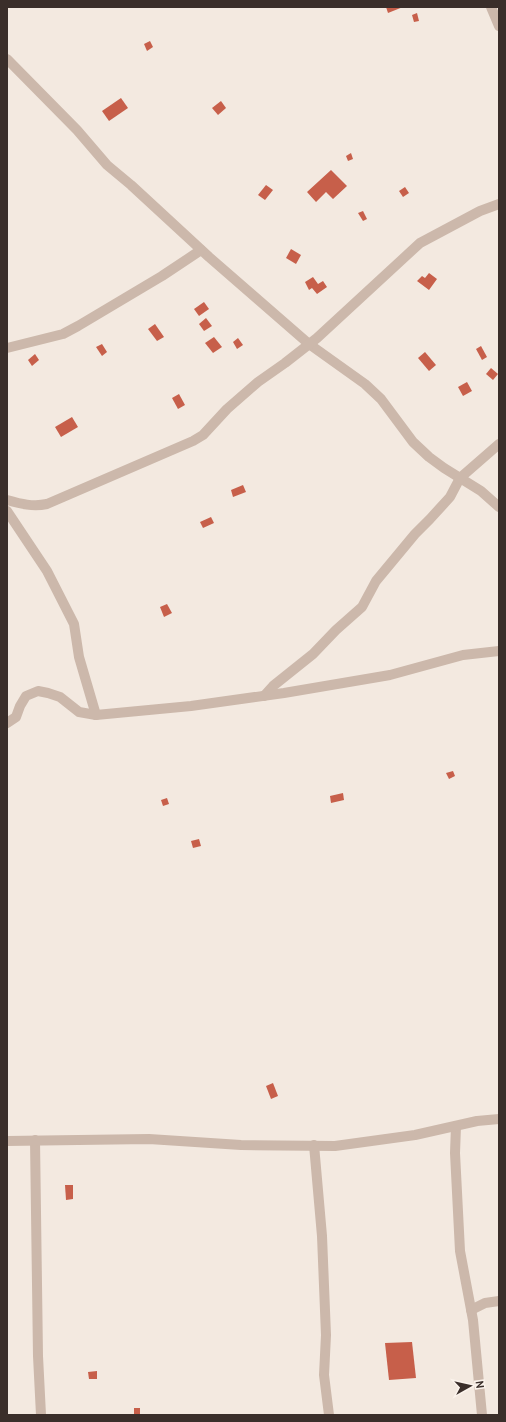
<svg xmlns="http://www.w3.org/2000/svg" width="506" height="1422" font-family="'PT Sans',sans-serif">
<style>
.building{fill:#c75f4a}
.lines{fill:none;stroke-linecap:round;stroke-linejoin:round}
.minor{stroke:#ccb8ab;stroke-width:10}
</style>
<rect width="100%" height="100%" fill="#f3e9e0"/>
<!-- building -->
<g class="building">
<path d="M 386,7 L 403,7 L 388,13 Z"/>
<path d="M 417,13 L 419,21 L 414,22 L 412,15 Z"/>
<path d="M 150,41 L 153,47 L 147,51 L 144,44 Z"/>
<path d="M 121,98 L 128,108 L 109,121 L 102,111 Z"/>
<path d="M 221,101 L 226,108 L 218,115 L 212,108 Z"/>
<path d="M 351,153 L 353,159 L 348,161 L 346,156 Z"/>
<path d="M 331,170 L 347,186 L 333,199 L 326,192 L 316,202 L 307,192 Z"/>
<path d="M 266,185 L 273,190 L 265,200 L 258,195 Z"/>
<path d="M 405,187 L 409,193 L 403,197 L 399,191 Z"/>
<path d="M 363,211 L 367,219 L 363,221 L 358,213 Z"/>
<path d="M 291,249 L 301,255 L 296,264 L 286,258 Z"/>
<path d="M 429,273 L 437,279 L 429,290 L 417,281 L 422,276 L 425,278 Z"/>
<path d="M 313,277 L 318,284 L 323,281 L 327,287 L 317,294 L 312,288 L 309,290 L 305,282 Z"/>
<path d="M 204,302 L 209,309 L 199,316 L 194,309 Z"/>
<path d="M 206,318 L 212,326 L 204,331 L 199,324 Z"/>
<path d="M 155,324 L 164,337 L 157,341 L 148,329 Z"/>
<path d="M 214,337 L 222,347 L 213,353 L 205,343 Z"/>
<path d="M 238,338 L 243,345 L 237,349 L 233,342 Z"/>
<path d="M 102,344 L 107,352 L 102,356 L 96,347 Z"/>
<path d="M 481,346 L 487,357 L 482,360 L 476,349 Z"/>
<path d="M 425,352 L 436,365 L 429,371 L 418,358 Z"/>
<path d="M 35,354 L 39,360 L 32,366 L 28,360 Z"/>
<path d="M 491,368 L 498,374 L 493,380 L 486,374 Z"/>
<path d="M 467,382 L 472,391 L 463,396 L 458,387 Z"/>
<path d="M 179,394 L 185,405 L 178,409 L 172,398 Z"/>
<path d="M 72,417 L 78,427 L 61,437 L 55,427 Z"/>
<path d="M 243,485 L 246,492 L 233,497 L 231,490 Z"/>
<path d="M 211,517 L 214,523 L 203,528 L 200,522 Z"/>
<path d="M 167,604 L 172,613 L 164,617 L 160,607 Z"/>
<path d="M 453,771 L 455,776 L 449,779 L 446,773 Z"/>
<path d="M 343,793 L 344,800 L 331,803 L 330,796 Z"/>
<path d="M 167,798 L 169,804 L 163,806 L 161,800 Z"/>
<path d="M 199,839 L 201,846 L 193,848 L 191,841 Z"/>
<path d="M 273,1083 L 278,1096 L 271,1099 L 266,1086 Z"/>
<path d="M 65,1185 L 73,1185 L 73,1199 L 66,1200 Z"/>
<path d="M 412,1342 L 416,1378 L 389,1380 L 385,1343 Z"/>
<path d="M 97,1371 L 97,1379 L 89,1379 L 88,1372 Z"/>
<rect x="134" y="1408" width="6" height="7"/>
</g>
<g class="lines">
<!-- minor -->
<g class="minor">
<path d="M 491,7 L 499,26"/>
<path d="M 7,59 L 77,130 L 107,165 L 131,185 L 209,257 L 309,344 L 365,384 L 381,399 L 413,442 L 429,457 L 444,468 L 481,491 L 499,507"/>
<path d="M 7,348 L 63,334 L 78,326 L 162,276 L 201,250"/>
<path d="M 7,500 C 21,504 33,507 47,504 L 193,441 L 203,435 L 227,409 L 258,382 L 285,363 L 317,338 L 420,243 L 480,211 L 499,204"/>
<path d="M 7,511 L 47,571 L 74,624 L 79,657 L 96,715"/>
<path d="M 264,696 L 273,686 L 313,654 L 336,630 L 362,607 L 376,581 L 415,534 L 430,519 L 450,497 L 460,478 L 499,444"/>
<path d="M 7,723 L 16,717 L 20,706 L 26,696 L 38,691 L 48,693 L 60,697 L 79,712 L 96,715 L 191,706 L 284,693 L 390,675 L 463,655 L 499,651"/>
<path d="M 456,1126 L 455,1153 L 460,1251 L 473,1320 L 482,1415"/>
<path d="M 35,1140 L 38,1356 L 41,1415"/>
<path d="M 7,1141 L 149,1139 L 241,1145 L 335,1146 L 415,1135 L 477,1121 L 499,1119"/>
<path d="M 314,1145 L 322,1236 L 326,1335 L 324,1375 L 329,1415"/>
<path d="M 471,1310 L 485,1303 L 499,1301"/>
</g>
</g>
<!-- border -->
<rect width="506" height="1422" fill="none" stroke="#3a2e2a" stroke-width="16"/>
<!-- north arrow -->
<g transform="translate(470 1386) rotate(82)" stroke="#fbf3ec" stroke-width="3" paint-order="stroke">
<path d="M0-3L7 15L0 10L-7 15Z" fill="#3a2e2a"/>
<text y="-6" font-size="11" font-weight="bold" text-anchor="middle" fill="#3a2e2a">N</text>
</g>
</svg>
